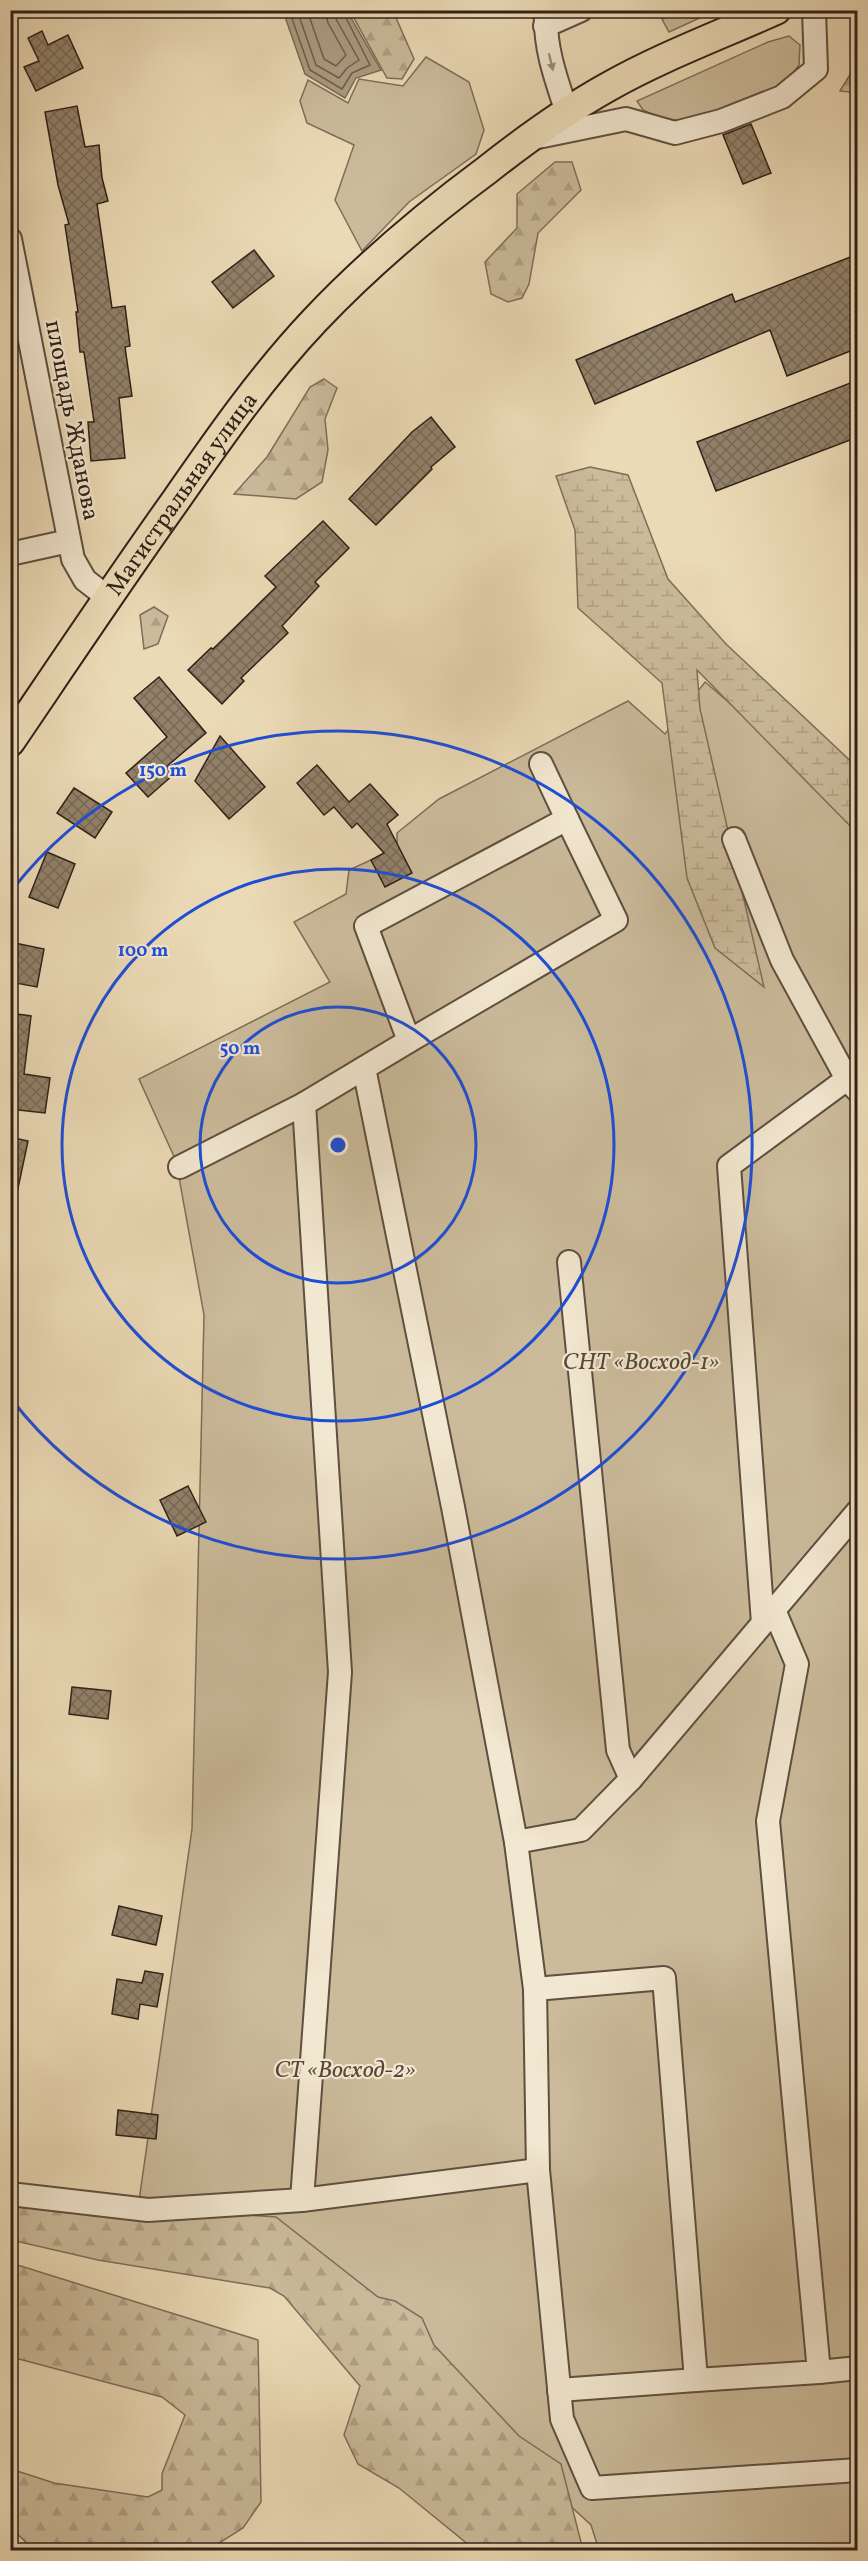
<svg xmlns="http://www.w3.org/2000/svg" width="868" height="2561" font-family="Vollkorn,serif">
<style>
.green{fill:#cbbb9b;stroke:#7d6e5a;stroke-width:1.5}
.forest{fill:url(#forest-firs);stroke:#7d6e5a;stroke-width:1.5}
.wetland{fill:url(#wetland-marsh);stroke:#7d6e5a;stroke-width:1.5}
.water{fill:#ab9b80;stroke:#796a56;stroke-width:1.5}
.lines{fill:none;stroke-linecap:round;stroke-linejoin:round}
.shore{stroke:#6d5e4c;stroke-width:1.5}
.building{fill:url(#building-cross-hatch);stroke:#2f2118;stroke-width:1.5}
.minor-casing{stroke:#5e4f40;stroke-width:26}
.major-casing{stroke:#2f2118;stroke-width:32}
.minor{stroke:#f2e7d0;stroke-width:22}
.major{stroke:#ebdab6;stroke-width:28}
.oneway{fill:#9a8e7d}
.ring{fill:none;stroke:#1d4ed8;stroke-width:3}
.labels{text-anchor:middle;stroke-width:4.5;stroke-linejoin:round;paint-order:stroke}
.street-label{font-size:24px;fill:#2f2118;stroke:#f2e7d0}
.park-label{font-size:24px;font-style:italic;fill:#564839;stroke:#f2e7d0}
.centre{fill:#1d4ed8;stroke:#f2e7d0;stroke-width:3}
.ring-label{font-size:18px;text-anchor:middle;font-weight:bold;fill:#1d4ed8;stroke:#f2e7d0;stroke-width:4.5;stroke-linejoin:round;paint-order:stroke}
</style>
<defs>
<pattern id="forest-firs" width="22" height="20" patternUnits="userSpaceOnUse" patternTransform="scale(1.5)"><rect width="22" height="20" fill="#cbbb9b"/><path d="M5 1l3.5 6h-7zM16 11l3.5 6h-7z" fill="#afa085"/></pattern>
<pattern id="wetland-marsh" width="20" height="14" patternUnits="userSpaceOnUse" patternTransform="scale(1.5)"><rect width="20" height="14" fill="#cbbb9b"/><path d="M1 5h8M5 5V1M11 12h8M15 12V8" fill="none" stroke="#afa085"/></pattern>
<pattern id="building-cross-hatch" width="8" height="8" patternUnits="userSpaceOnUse" patternTransform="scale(1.5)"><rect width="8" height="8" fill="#91816a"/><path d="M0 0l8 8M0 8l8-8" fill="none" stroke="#776956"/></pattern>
</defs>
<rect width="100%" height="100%" fill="#ebdab6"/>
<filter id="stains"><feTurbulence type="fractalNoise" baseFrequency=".00333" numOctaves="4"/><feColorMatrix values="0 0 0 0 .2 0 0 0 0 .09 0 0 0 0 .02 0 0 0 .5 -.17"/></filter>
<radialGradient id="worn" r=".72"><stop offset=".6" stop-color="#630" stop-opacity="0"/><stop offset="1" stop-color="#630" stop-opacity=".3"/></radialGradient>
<!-- green -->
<g class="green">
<path d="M 681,10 L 715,10 L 715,11 L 669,32 L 662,19 Z"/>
<path d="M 789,36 L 800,45 L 799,65 L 783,87 L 690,121 L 662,119 L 643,110 L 637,101 L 768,42 Z"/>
<path d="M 426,57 L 469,82 L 484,130 L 476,154 L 409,202 L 362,251 L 335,200 L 354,145 L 307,123 L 300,101 L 308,80 L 348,103 L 359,79 L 403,86 Z"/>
<path d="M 705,682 L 857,812 L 857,2550 L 599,2550 L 591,2525 L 286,2244 L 137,2215 L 192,1829 L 204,1315 L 176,1161 L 139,1079 L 330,982 L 294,922 L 346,894 L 349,870 L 397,848 L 397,833 L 439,799 L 628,701 L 665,734 Z"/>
</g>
<!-- forest -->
<g class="forest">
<path d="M 350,11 L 393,11 L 414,59 L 402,79 L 387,78 Z"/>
<path d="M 857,55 L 857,93 L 840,91 L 854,68 Z"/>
<path d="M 555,162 L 572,162 L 581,190 L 538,233 L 529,284 L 522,298 L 508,302 L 491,294 L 485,262 L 517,228 L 517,194 Z"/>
<path d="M 324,379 L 337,388 L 325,419 L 328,450 L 322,482 L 296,499 L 234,494 L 267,457 L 310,387 Z"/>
<path d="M 154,607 L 168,616 L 158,644 L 144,649 L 140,615 Z"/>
<path d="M 10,2198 L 276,2217 L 378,2297 L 395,2301 L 422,2318 L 434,2345 L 519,2436 L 561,2464 L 583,2550 L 475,2550 L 399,2488 L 358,2464 L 344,2435 L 360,2386 L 284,2296 L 270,2288 L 98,2260 L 11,2240 Z"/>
<path d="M 11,2263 L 258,2340 L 261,2502 L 243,2528 L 216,2545 L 214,2550 L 34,2550 L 11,2528 L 11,2469 L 54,2483 L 148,2497 L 162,2490 L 162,2474 L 185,2415 L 162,2397 L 11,2357 Z"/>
</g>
<!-- wetland -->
<path class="wetland" d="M 590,467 L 628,475 L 668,579 L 726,644 L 857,767 L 857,833 L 697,670 L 700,709 L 764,987 L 715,948 L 687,878 L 662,683 L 578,608 L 575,530 L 556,476 Z"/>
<!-- water -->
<path class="water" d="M 283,11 L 347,11 L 381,70 L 356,78 L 345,98 L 305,74 Z"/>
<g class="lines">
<!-- shore -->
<g class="shore">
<path d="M 289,10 L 310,70 L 342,89 L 352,73 L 370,65 L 342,10"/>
<path d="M 297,10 L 316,65 L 339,78 L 347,68 L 359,60 L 336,19 L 334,10"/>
<path d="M 307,10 L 324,59 L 336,66 L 346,55 L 328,23 L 325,10"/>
</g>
</g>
<!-- building -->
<g class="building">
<path d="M 42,31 L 48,45 L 68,35 L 83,68 L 36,91 L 24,67 L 39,61 L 28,38 Z"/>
<path d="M 77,106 L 85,147 L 99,145 L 102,178 L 108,201 L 97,204 L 112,308 L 125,306 L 130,346 L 125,347 L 132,396 L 119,398 L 125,458 L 91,461 L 88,422 L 94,422 L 84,352 L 80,352 L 76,312 L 78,312 L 65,225 L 69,224 L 58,185 L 45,112 Z"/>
<path d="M 751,124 L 771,173 L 743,184 L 723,135 Z"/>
<path d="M 254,250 L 274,276 L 233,308 L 212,282 Z"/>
<path d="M 858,254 L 858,348 L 787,376 L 770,330 L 595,404 L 576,360 L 732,294 L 735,302 Z"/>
<path d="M 858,380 L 858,437 L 716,491 L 697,442 Z"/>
<path d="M 431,417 L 455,447 L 431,467 L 432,469 L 376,525 L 349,499 L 412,432 Z"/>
<path d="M 323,521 L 349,548 L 315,582 L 319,586 L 282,626 L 288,633 L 241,678 L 244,681 L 222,704 L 188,670 L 211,648 L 213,649 L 276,587 L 265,576 Z"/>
<path d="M 159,677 L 206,733 L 166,767 L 173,775 L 148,797 L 126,773 L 167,737 L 134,698 Z"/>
<path d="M 220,736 L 265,787 L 229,819 L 195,781 Z"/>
<path d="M 317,765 L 349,802 L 370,784 L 398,815 L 387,824 L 412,873 L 385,887 L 371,860 L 384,853 L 357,823 L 352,828 L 334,807 L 324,815 L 297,783 Z"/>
<path d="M 74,788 L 112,812 L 95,838 L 57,813 Z"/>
<path d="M 47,852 L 75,864 L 58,908 L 29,897 Z"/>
<path d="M 10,942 L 44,949 L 37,987 L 10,982 Z"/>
<path d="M 10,1013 L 31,1016 L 24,1074 L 50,1078 L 45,1113 L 10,1109 Z"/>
<path d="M 10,1137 L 28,1141 L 17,1193 L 10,1192 Z"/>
<path d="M 188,1486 L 206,1522 L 177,1536 L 160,1500 Z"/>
<path d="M 72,1687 L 111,1691 L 108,1719 L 69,1714 Z"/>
<path d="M 119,1906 L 162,1916 L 156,1945 L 112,1935 Z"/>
<path d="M 145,1971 L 163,1974 L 157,2007 L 140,2004 L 138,2019 L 112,2014 L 117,1979 L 142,1983 Z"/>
<path d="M 118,2110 L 158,2115 L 156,2139 L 116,2135 Z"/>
</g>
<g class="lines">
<!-- minor casing -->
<g class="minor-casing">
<g id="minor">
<path d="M 546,10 C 544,47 556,79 567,112"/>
<path d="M 545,26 L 581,10"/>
<path d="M 533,138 L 626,119 L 675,133 L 721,121 L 782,97 L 816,69 L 814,10"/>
<path d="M 10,239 L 73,559 L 85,580 L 107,597"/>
<path d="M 10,554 L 69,541"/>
<path d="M 734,839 L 782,960 L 847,1079 L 858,1091"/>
<path d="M 409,1041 L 616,920 L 567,819"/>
<path d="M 364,1068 L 453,1507 L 516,1842 L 581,1830 L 631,1779 L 858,1511"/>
<path d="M 180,1167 L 304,1104"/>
<path d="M 569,1262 L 618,1750 L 631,1779"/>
<path d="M 763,1623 L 729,1166 L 847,1079"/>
<path d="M 516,1842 L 535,1989 L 538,2170"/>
<path d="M 535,1989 L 664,1978 L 696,2380 L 559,2390"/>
<path d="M 10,2194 L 148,2210 L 302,2200 L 538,2170 L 562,2419 L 592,2488 L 858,2470"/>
<path d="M 302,2200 L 340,1672 L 304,1104 L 409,1041 L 366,926 L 567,819 L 541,764"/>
<path d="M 819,2372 L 858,2368"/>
<path d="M 696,2380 L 819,2372 L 768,1821 L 797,1664 L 774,1610"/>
</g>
</g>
<!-- major casing -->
<g class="major-casing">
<g id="major">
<path id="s1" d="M 10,742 C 65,661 119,580 176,500 C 219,438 263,375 315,320 C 368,264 425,216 487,170 C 525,140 565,111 608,87 C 661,57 720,35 776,10"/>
</g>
</g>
<!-- minor -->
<use href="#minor" class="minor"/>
<!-- major -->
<use href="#major" class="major"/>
</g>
<!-- one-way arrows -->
<defs><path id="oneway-solid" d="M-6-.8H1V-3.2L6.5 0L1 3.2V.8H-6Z" transform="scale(1.5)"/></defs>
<use class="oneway" href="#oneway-solid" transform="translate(551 62) rotate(76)"/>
<!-- distance rings -->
<g class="ring">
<circle cx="338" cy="1145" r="138"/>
<circle cx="338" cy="1145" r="276"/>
<path d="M12 890A414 414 0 1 1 12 1400"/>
</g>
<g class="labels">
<!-- street labels -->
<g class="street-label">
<text transform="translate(73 420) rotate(79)" y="8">площадь Жданова</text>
<text dy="8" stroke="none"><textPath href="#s1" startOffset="302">Магистральная улица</textPath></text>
</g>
<!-- park labels -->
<g class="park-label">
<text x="641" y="1369">СНТ «Восход-1»</text>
<text x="345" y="2077">СТ «Восход-2»</text>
</g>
</g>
<circle cx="338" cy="1145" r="9" class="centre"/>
<g class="ring-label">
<text x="163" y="776">150 m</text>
<text x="143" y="956">100 m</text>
<text x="240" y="1054">50 m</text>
</g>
<!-- margin -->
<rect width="868" height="2561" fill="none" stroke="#ebdab6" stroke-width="36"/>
<rect x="12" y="12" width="844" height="2537" fill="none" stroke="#2f2118" stroke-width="3"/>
<rect x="18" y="18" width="832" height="2525" fill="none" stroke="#2f2118" stroke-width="1.5"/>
<rect width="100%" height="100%" filter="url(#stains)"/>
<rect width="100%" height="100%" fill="url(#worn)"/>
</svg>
